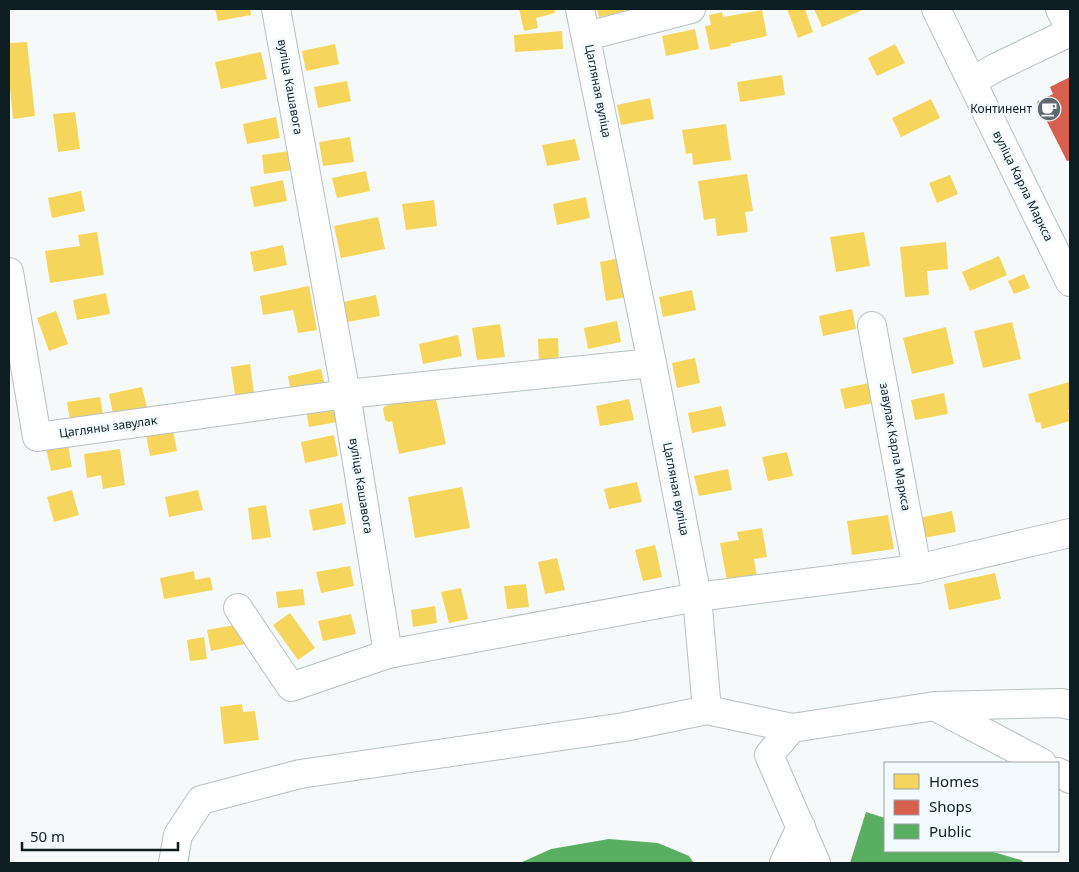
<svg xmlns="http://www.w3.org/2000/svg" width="1079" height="872" font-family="'Noto Sans',sans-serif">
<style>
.homes{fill:#f6d55c}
.shops{fill:#d6604d}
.public{fill:#5aae61}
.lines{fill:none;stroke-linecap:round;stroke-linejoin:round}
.minor-casing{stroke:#b7c0c2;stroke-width:30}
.major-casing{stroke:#b7c0c2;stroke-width:30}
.minor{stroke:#fefefe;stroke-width:28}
.major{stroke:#fefefe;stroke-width:28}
.labels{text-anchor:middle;stroke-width:5;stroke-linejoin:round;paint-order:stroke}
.street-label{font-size:12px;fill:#0e1d22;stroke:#f2fafd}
.poi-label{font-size:12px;fill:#0e1d22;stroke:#f2fafd;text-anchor:end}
</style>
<rect width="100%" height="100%" fill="#f5f9fa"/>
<!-- homes -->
<g class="homes">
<path d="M 215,9 L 250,9 L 251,15 L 218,21 Z"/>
<path d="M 519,9 L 554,9 L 555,13 L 536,18 L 538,28 L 524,31 Z"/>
<path d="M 597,9 L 634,9 L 634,10 L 599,17 Z"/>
<path d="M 787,9 L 805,9 L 813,32 L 798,38 Z"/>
<path d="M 814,9 L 865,9 L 822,27 Z"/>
<path d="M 762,10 L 767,36 L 730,44 L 731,46 L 710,50 L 705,26 L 711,25 L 709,15 L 722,12 L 723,17 Z"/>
<path d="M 695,29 L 699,49 L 666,56 L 662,36 Z"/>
<path d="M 562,31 L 563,49 L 515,52 L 514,35 Z"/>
<path d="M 27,42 L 35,116 L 13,119 L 9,77 L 9,43 Z"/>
<path d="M 335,44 L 339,64 L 306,71 L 302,51 Z"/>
<path d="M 895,44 L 905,63 L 877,76 L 868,58 Z"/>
<path d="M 261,52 L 267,79 L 221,89 L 215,62 Z"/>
<path d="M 782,75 L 785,95 L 740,102 L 737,82 Z"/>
<path d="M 347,81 L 351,101 L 318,108 L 314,87 Z"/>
<path d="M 650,98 L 654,119 L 621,125 L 617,105 Z"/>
<path d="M 931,99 L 940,118 L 901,137 L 892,118 Z"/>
<path d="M 75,112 L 80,149 L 58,152 L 53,114 Z"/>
<path d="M 276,117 L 280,138 L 247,144 L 243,124 Z"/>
<path d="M 726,124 L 731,160 L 693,165 L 692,153 L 686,154 L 682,130 Z"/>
<path d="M 350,137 L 354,162 L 323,166 L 319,142 Z"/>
<path d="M 575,139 L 580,160 L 547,166 L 542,145 Z"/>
<path d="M 290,151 L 293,170 L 264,174 L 262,155 Z"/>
<path d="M 366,171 L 370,191 L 337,198 L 332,178 Z"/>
<path d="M 747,174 L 753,211 L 745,212 L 748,232 L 717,236 L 715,218 L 704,220 L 698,181 Z"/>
<path d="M 950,175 L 958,194 L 937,203 L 929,183 Z"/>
<path d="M 283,180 L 287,201 L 254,207 L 250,187 Z"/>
<path d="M 81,191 L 85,211 L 52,218 L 48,198 Z"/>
<path d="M 586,197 L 590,218 L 557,225 L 553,204 Z"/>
<path d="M 434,200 L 437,226 L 406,230 L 402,204 Z"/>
<path d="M 378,217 L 385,249 L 341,258 L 334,226 Z"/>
<path d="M 97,232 L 104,275 L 50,283 L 45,251 L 80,246 L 78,235 Z"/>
<path d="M 864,232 L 870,266 L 836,272 L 830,237 Z"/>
<path d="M 946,242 L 948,269 L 927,271 L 929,295 L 905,297 L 900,247 Z"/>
<path d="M 283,245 L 287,265 L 254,272 L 250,252 Z"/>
<path d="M 999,256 L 1007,275 L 970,291 L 962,272 Z"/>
<path d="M 620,258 L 627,297 L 606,301 L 600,262 Z"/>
<path d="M 1024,274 L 1030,288 L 1014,294 L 1008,281 Z"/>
<path d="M 309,286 L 317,330 L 298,333 L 293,310 L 263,315 L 260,296 Z"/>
<path d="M 692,290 L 696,310 L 663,317 L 659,297 Z"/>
<path d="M 106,293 L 110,314 L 77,320 L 73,300 Z"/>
<path d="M 376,295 L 380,316 L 347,322 L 343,302 Z"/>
<path d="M 852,309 L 856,329 L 823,336 L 819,316 Z"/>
<path d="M 56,311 L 68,344 L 49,351 L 37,318 Z"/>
<path d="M 617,321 L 621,342 L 588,349 L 584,328 Z"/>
<path d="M 1012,322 L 1021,359 L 983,368 L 974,331 Z"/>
<path d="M 500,324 L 505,357 L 477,360 L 472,328 Z"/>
<path d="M 946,327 L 954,364 L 912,374 L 903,338 Z"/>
<path d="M 458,335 L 462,356 L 423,364 L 419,344 Z"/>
<path d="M 558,338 L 559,363 L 539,364 L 538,339 Z"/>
<path d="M 695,358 L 700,383 L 677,388 L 672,363 Z"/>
<path d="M 250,364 L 254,393 L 235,395 L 231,367 Z"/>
<path d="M 321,369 L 326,390 L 292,396 L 288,376 Z"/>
<path d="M 874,382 L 878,402 L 845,409 L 840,389 Z"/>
<path d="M 1069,382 L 1070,387 L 1070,410 L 1068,410 L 1070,421 L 1042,429 L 1040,422 L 1036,423 L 1028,394 Z"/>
<path d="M 142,387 L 147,408 L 113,414 L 109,394 Z"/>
<path d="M 944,393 L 948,414 L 915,420 L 911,400 Z"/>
<path d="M 435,395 L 446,444 L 399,454 L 392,421 L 389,422 L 385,420 L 383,409 L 385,406 Z"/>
<path d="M 100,397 L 104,420 L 71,425 L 67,402 Z"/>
<path d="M 629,399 L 634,420 L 600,426 L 596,406 Z"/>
<path d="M 334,405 L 337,422 L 309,427 L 306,410 Z"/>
<path d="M 721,406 L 726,426 L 692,433 L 688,413 Z"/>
<path d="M 173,430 L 177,451 L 150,456 L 146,435 Z"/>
<path d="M 334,435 L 338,456 L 305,463 L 301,442 Z"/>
<path d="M 68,445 L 72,467 L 51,471 L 46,449 Z"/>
<path d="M 120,449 L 125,485 L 103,489 L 101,475 L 87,478 L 84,454 Z"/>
<path d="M 787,452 L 793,476 L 768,481 L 762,457 Z"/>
<path d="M 728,469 L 732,490 L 699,496 L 694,476 Z"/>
<path d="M 637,482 L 642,502 L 609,509 L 604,489 Z"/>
<path d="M 462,487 L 470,528 L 415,538 L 408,497 Z"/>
<path d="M 72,490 L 79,515 L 54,522 L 47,497 Z"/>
<path d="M 198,490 L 203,510 L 169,517 L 165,497 Z"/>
<path d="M 342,503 L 346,524 L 313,531 L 309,510 Z"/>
<path d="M 266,505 L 271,537 L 252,540 L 248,508 Z"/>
<path d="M 952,511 L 956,532 L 923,538 L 919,518 Z"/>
<path d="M 888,515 L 894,549 L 852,555 L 847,521 Z"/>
<path d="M 762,528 L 767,557 L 754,559 L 757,576 L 727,581 L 720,543 L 739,540 L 737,532 Z"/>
<path d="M 655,545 L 662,577 L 643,581 L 635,550 Z"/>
<path d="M 557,558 L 565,590 L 545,594 L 538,562 Z"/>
<path d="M 350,566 L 354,586 L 321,593 L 316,572 Z"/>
<path d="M 194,571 L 195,580 L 210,577 L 213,590 L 164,599 L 160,578 Z"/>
<path d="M 995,573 L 1001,599 L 949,610 L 944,584 Z"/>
<path d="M 526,584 L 529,607 L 507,609 L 504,586 Z"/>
<path d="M 461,588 L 468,619 L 449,623 L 441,592 Z"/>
<path d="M 303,589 L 305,605 L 278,608 L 276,592 Z"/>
<path d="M 435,606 L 437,623 L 413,627 L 411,610 Z"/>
<path d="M 290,613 L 315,648 L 298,660 L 273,625 Z"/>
<path d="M 351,614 L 356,634 L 323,641 L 318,621 Z"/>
<path d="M 240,624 L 245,644 L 211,651 L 207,630 Z"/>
<path d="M 204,637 L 207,659 L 190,661 L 187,640 Z"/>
<path d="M 242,704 L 243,712 L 255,711 L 259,740 L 224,744 L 220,707 Z"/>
</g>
<!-- shops -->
<path class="shops" d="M 1070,77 L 1070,160 L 1067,161 L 1037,102 L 1053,94 L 1050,87 Z"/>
<!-- public -->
<g class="public">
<path d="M 866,812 L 885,818 L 885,851 L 990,851 L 1021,860 L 1025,863 L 850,863 Z"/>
<path d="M 609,839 L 658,843 L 689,856 L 694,863 L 520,863 L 551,849 Z"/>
</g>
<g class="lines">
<!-- minor casing -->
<g class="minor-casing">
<g id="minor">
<path d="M 276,9 L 346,394 L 388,654 L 697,597 L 707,710"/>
<path d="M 580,9 L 652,363 L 697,597 L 917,569 L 1070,533"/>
<path d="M 1060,9 L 1070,29"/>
<path d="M 587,36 L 691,9"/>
<path d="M 972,81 L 997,67 L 1070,32"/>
<path d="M 9,272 L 37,437 L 346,394 L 652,363"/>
<path d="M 872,326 L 917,569"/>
<path d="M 238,608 L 291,687 L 388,654"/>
<path d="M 936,707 L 1042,763"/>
<path d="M 1058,772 L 1070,779"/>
<path d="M 173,863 L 178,835 L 201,800 L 300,774 L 624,727 L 707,710 L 792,728"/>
<path d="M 784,863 L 801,827"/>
<path d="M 816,863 L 769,755 L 792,728 L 935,706 L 1061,703 L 1070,705"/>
</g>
</g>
<!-- major casing -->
<g class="major-casing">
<path id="major" d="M 936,9 L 1070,282"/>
</g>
<!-- minor -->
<use href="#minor" class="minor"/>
<!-- major -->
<use href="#major" class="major"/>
</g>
<!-- icons -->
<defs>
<g id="cafe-disc" transform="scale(1.25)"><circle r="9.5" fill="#5f6a6e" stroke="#f2fafd"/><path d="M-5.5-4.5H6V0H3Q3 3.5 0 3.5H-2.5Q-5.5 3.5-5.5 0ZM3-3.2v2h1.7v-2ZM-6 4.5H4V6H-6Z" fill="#fff"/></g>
</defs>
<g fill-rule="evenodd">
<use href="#cafe-disc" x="1049" y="109"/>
</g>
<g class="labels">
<!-- street labels -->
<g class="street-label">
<text transform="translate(290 87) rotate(80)" y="4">вуліца Кашавога</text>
<text transform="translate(598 91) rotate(79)" y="4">Цагляная вуліца</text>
<text transform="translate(1023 186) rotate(64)" y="4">вуліца Карла Маркса</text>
<text transform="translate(108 427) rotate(-8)" y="4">Цагляны завулак</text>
<text transform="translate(895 447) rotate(80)" y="4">завулак Карла Маркса</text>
<text transform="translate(361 486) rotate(81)" y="4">вуліца Кашавога</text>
<text transform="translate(676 489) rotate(79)" y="4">Цагляная вуліца</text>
</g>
<!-- poi labels -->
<g class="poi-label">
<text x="1032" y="113">Континент</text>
</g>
</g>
<!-- border -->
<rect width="1079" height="872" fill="none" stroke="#0e1d22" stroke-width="20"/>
<!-- legend -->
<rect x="884" y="762" width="175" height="90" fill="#f2fafd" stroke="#97a2a5"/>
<rect x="894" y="774" width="25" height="15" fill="#f6d55c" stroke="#97a2a5"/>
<text x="929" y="787" font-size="15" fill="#0e1d22">Homes</text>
<rect x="894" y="800" width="25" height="15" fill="#d6604d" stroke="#97a2a5"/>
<text x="929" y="812" font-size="15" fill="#0e1d22">Shops</text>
<rect x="894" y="824" width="25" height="15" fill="#5aae61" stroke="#97a2a5"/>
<text x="929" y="837" font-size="15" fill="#0e1d22">Public</text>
<!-- scale -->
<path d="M22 842v8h156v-8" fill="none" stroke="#0e1d22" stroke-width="2.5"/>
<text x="30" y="842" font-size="15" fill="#0e1d22" stroke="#f2fafd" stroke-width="4" paint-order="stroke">50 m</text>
</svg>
